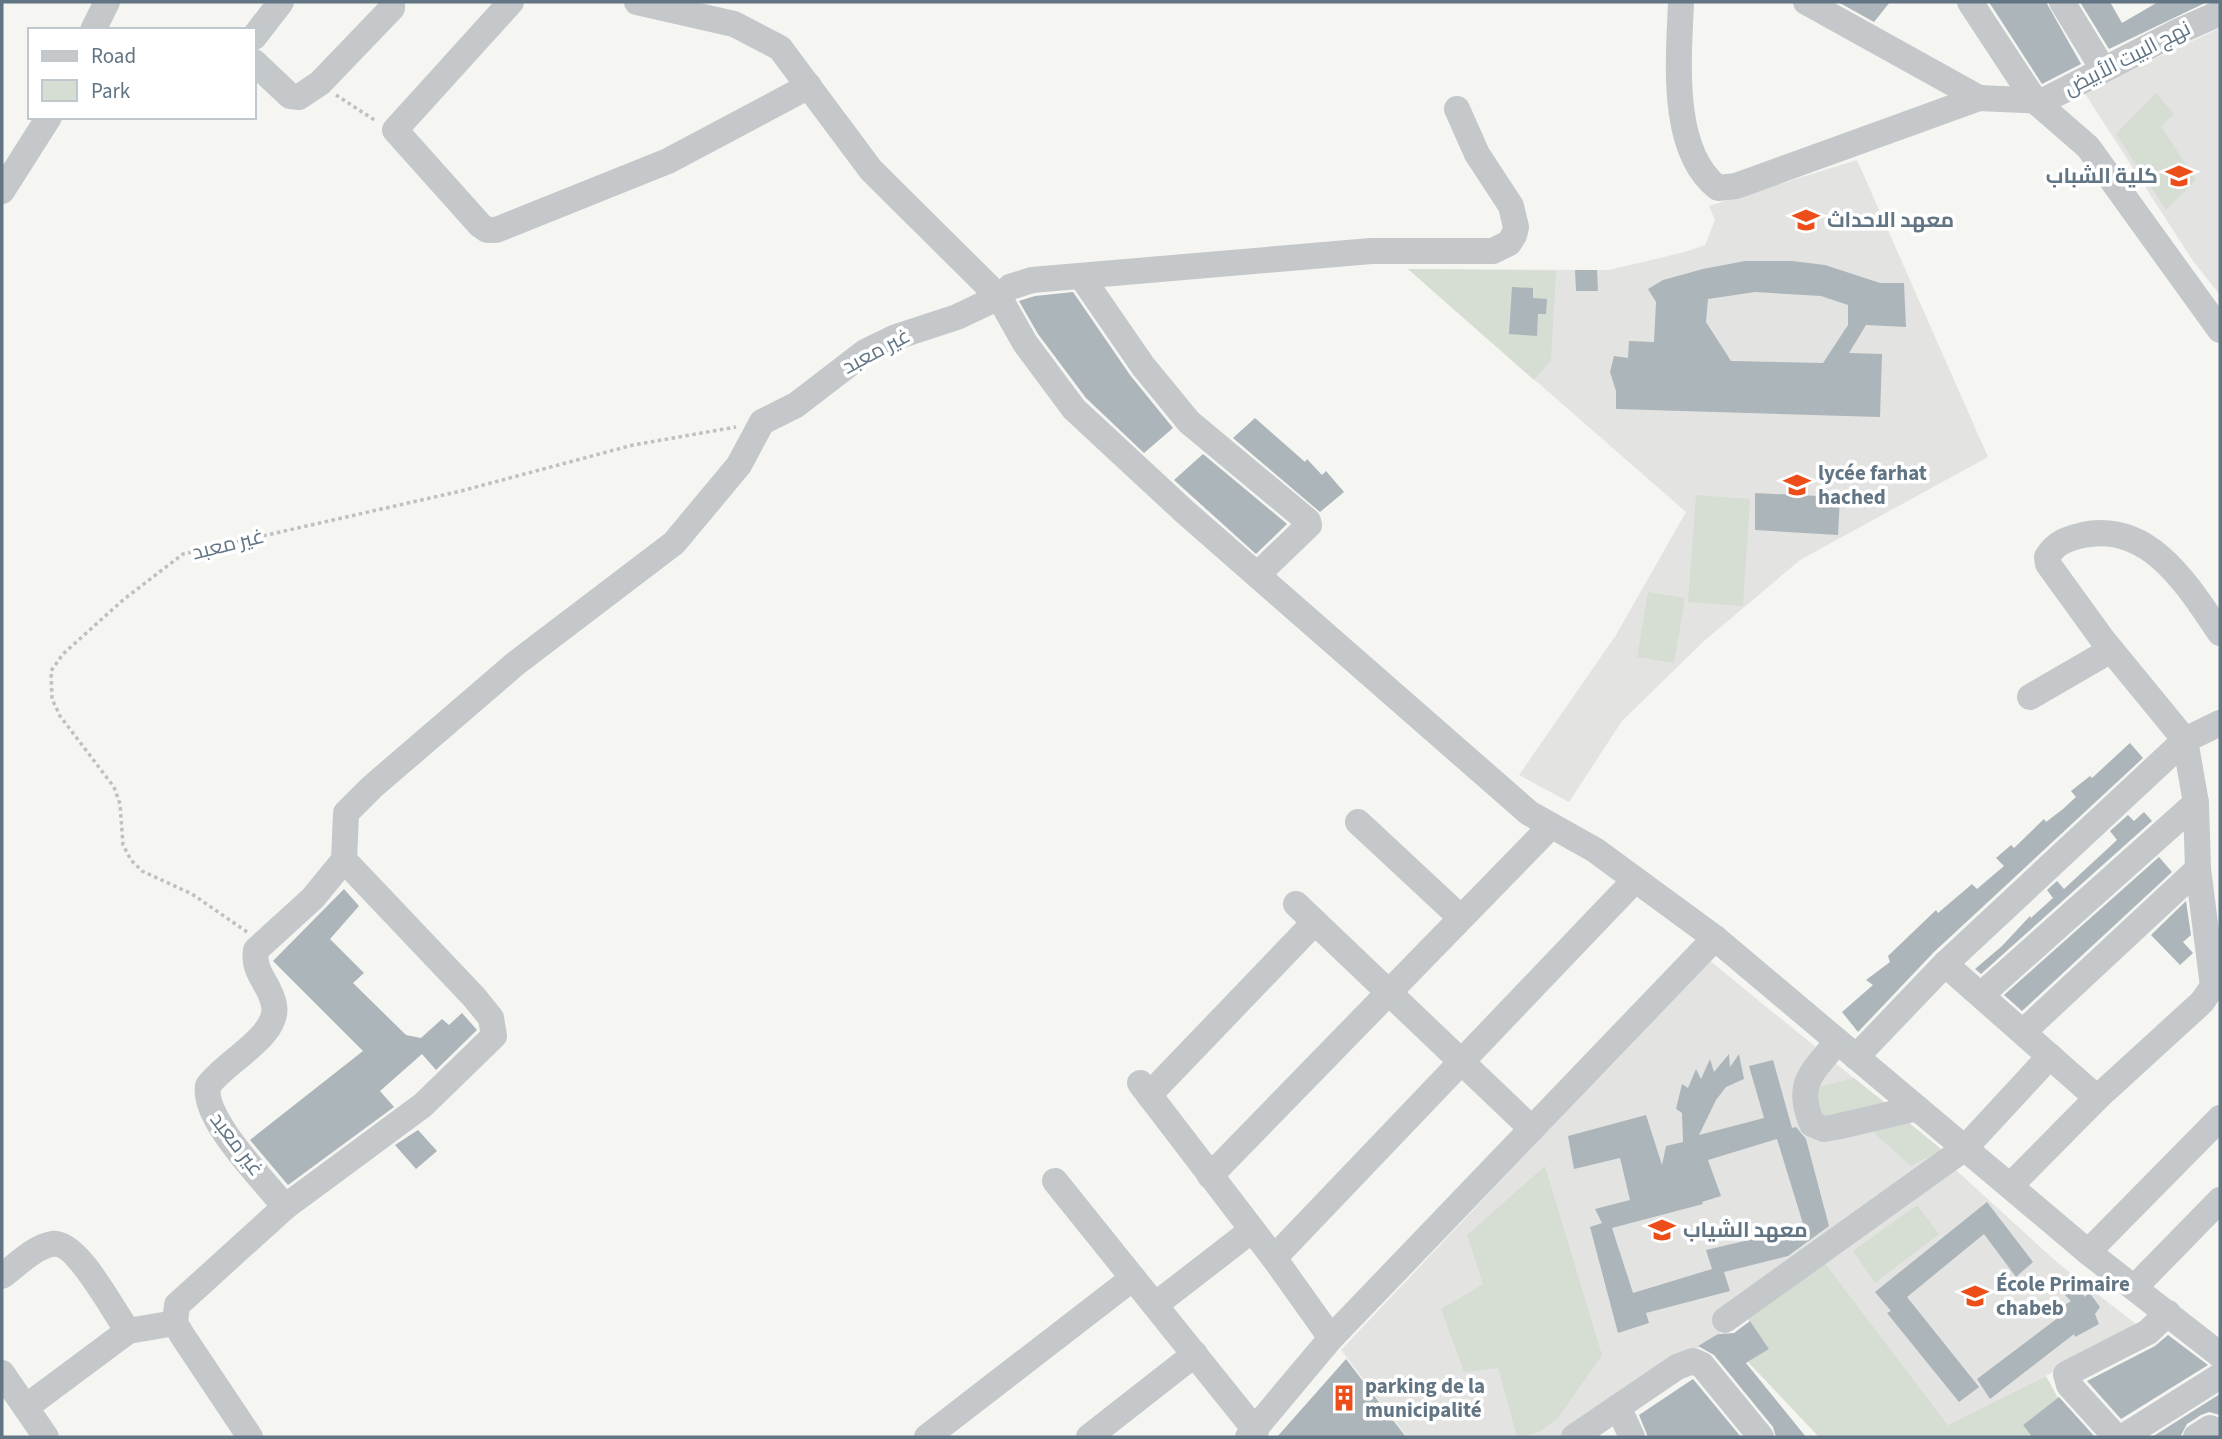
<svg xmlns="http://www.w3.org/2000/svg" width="2222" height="1439" font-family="'Source Sans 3',Cairo,sans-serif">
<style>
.built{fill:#e3e4e2}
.green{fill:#d6ddd2}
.building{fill:#acb5ba;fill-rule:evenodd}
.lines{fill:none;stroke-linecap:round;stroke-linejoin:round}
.path{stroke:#bec0c2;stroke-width:3.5;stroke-dasharray:3.5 3.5;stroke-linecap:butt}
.minor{stroke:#c4c8cb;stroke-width:26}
.labels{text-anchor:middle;stroke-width:7;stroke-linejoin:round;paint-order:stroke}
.street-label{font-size:21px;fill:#627584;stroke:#fff}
.poi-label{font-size:21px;font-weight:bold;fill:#627584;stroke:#fff;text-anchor:start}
</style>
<rect width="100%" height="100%" fill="#f5f5f1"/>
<!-- built -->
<g class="built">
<path d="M 2220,28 L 2220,295 L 2193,261 L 2084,92 Z"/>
<path d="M 1857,160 L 1988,457 L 1800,560 L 1703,642 L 1622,721 L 1569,802 L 1519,775 L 1616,635 L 1686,512 L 1408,269 L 1609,270 L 1685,252 L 1705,245 L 1715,220 L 1709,206 Z"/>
<path d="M 1709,960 L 1942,1150 L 1957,1171 L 2059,1264 L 2141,1328 L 1948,1425 L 1825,1263 L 1564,1437 L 1407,1437 L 1341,1350 Z"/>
</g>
<!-- green -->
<g class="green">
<path d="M 2156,93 L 2174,114 L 2161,126 L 2196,180 L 2166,210 L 2116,134 Z"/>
<path d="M 1408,269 L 1556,271 L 1551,360 L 1534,380 Z"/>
<path d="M 1696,495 L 1750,499 L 1743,606 L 1688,602 Z"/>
<path d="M 1648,592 L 1685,598 L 1674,663 L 1637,657 Z"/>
<path d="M 1854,1078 L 1889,1106 L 1822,1119 L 1814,1088 Z"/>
<path d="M 1908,1122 L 1942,1150 L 1911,1166 L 1872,1131 Z"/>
<path d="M 1545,1166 L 1602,1355 L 1558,1418 L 1539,1432 L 1517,1437 L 1498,1368 L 1464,1372 L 1441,1309 L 1483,1284 L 1467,1235 Z"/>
<path d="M 1917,1205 L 1939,1234 L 1875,1283 L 1853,1251 Z"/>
<path d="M 1825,1263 L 1948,1425 L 2046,1376 L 2058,1398 L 2023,1425 L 2032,1437 L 1819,1437 L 1748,1362 L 1769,1349 L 1746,1316 Z"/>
</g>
<!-- building -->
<g class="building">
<path d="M 1838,2 L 1890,2 L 1874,22 Z"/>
<path d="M 1989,2 L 2046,2 L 2081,64 L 2042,84 Z"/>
<path d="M 2080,2 L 2110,2 L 2122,23 L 2158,2 L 2207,2 L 2109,49 Z"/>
<path d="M 1745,261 L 1792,261 L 1825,265 L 1880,283 L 1904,283 L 1906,327 L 1866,325 L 1849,353 L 1882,354 L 1880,417 L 1616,409 L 1616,391 L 1610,372 L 1614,356 L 1628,358 L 1629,341 L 1654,342 L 1656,302 L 1648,289 L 1663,280 L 1703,269 ZM 1755,292 L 1821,296 L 1848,305 L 1848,325 L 1823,363 L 1731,361 L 1706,322 L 1708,299 Z"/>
<path d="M 1575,270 L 1597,270 L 1598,291 L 1576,291 Z"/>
<path d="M 1512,287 L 1533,288 L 1533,298 L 1547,299 L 1546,314 L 1538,314 L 1537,336 L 1509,334 Z"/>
<path d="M 1073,292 L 1130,375 L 1173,428 L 1144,453 L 1086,398 L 1038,334 L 1019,301 L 1035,296 Z"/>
<path d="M 1255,418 L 1305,462 L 1307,459 L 1322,475 L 1326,471 L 1344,492 L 1320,512 L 1233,438 Z"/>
<path d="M 1203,454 L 1287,524 L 1256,554 L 1174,480 Z"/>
<path d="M 1755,493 L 1840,497 L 1838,535 L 1755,530 Z"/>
<path d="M 2130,743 L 2143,758 L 1934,952 L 1858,1032 L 1842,1012 L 1873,985 L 1866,980 L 1890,962 L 1888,956 L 1936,910 L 1938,913 L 1972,884 L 1977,889 L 2004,866 L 1996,858 L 2011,845 L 2014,848 L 2044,819 L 2046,822 L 2063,809 L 2076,797 L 2071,791 L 2090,776 L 2092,778 Z"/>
<path d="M 2144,812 L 2152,821 L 1981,974 L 1975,969 L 2002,946 L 2030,916 L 2031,918 L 2053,898 L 2047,890 L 2057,881 L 2064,889 L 2117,840 L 2110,831 L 2128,815 L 2134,821 Z"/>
<path d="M 2159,857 L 2172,872 L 2022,1011 L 2004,995 Z"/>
<path d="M 344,889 L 359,906 L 330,939 L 364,973 L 353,983 L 406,1035 L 421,1038 L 442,1019 L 449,1025 L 462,1013 L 477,1030 L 436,1070 L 422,1054 L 380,1091 L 394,1107 L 288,1185 L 250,1140 L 363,1051 L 273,961 Z"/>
<path d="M 2186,901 L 2191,935 L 2183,942 L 2193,953 L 2180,965 L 2151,935 Z"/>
<path d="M 1729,1054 L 1730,1067 L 1739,1054 L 1744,1079 L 1726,1087 L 1716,1100 L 1699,1135 L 1764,1118 L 1749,1066 L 1773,1060 L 1792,1128 L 1796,1127 L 1806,1139 L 1829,1226 L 1788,1256 L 1724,1272 L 1730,1291 L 1646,1313 L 1649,1323 L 1618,1333 L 1590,1227 L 1602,1223 L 1595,1209 L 1630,1200 L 1620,1158 L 1574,1169 L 1568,1136 L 1646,1115 L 1662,1165 L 1666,1146 L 1683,1142 L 1682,1113 L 1676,1109 L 1682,1084 L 1688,1088 L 1696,1069 L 1701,1079 L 1710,1059 L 1714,1072 ZM 1777,1139 L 1804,1227 L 1706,1250 L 1712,1269 L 1633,1293 L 1612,1228 L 1703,1204 L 1702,1202 L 1721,1196 L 1708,1160 Z"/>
<path d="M 418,1130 L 437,1151 L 416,1169 L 395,1145 Z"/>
<path d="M 1987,1202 L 2033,1262 L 2016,1277 L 1984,1234 L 1907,1297 L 1979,1387 L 1959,1402 L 1887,1313 L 1891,1311 L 1875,1292 Z"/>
<path d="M 2076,1284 L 2085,1297 L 2089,1292 L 2100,1307 L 2095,1314 L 2099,1324 L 2075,1337 L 2074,1334 L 1990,1399 L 1977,1379 L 2067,1311 L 2063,1306 L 2071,1301 L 2062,1292 Z"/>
<path d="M 1750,1321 L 1769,1349 L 1746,1363 L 1806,1437 L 1776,1437 L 1773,1427 L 1714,1355 L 1698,1346 L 1718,1334 L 1734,1333 Z"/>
<path d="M 2168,1335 L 2208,1365 L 2121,1419 L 2087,1381 L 2155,1346 Z"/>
<path d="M 1346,1359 L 1406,1437 L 1277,1437 Z"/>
<path d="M 1693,1379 L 1741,1437 L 1648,1437 L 1639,1415 Z"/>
<path d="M 2220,1394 L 2220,1415 L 2209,1412 L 2201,1415 L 2187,1424 L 2180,1437 L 2152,1437 Z"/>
<path d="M 2059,1397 L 2095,1437 L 2032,1437 L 2023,1425 Z"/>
</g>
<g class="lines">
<!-- path -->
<g class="path">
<path d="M 336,95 L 376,121"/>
<path d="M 247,932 L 192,894 L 142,871 L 131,860 L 123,845 L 120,804 L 114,787 L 60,716 L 52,699 L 51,671 L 63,654 L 123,600 L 183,554 L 461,491 L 633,445 L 736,427"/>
</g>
<!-- minor -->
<g class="minor">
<path d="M 511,2 L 395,130 L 480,225 L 487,230 L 496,230 L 668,161 L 809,86"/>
<path d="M 637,2 L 734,24 L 780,48 L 871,170 L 999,297 L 1025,343 L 1074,409 L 1185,512 L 1529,813 L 1595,850 L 1715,938 L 2088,1252 L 2220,1355"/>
<path d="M 1681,2 C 1679,57 1669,150 1718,188 L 1736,186 L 1979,98 L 2043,101 L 2175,33 L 2220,13"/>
<path d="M 1806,2 L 1979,98"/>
<path d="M 1970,2 L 2035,101 L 2088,147 L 2220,330"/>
<path d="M 2062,2 L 2103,69"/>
<path d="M 93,30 L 107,2"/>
<path d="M 254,37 L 281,2"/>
<path d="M 254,62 L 290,96 L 299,97 L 320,83 L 392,8 L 392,2"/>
<path d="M 2,191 L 49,117"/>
<path d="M 1081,276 L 1143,366 L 1189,422 L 1308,521 L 1309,525 L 1257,575"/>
<path d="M 2030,697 L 2111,650"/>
<path d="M 1358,822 L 1461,918"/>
<path d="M 1296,904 L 1532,1129"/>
<path d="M 1945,964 L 2097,1098"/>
<path d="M 1981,995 L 2196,803"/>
<path d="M 2023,1032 L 2198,869"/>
<path d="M 1837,1042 C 1812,1073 1795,1083 1812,1124 L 1824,1129 L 1836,1127 L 1917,1108"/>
<path d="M 1856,1057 L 1945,964 L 2185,740 L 2220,723"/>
<path d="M 1140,1083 L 1274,1258 L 1331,1338"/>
<path d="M 1149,1095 L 1315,922"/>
<path d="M 1210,1176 L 1550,827"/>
<path d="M 1055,1181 L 1256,1431"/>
<path d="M 2011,1185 L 2097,1098 L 2202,1002 L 2213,986 L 2198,869 L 2196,803 L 2185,740 L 2103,640 L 2048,564 L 2047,557 C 2056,542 2067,539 2083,535 C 2150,521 2188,586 2220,633"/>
<path d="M 285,1207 C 264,1180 202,1119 208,1086 C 224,1062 280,1036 274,1005 C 270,983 252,973 256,950 L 313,898 L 344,860 L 346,813 L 372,787 L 515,664 L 674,543 L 739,465 L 762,422 L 796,405 L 865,352 L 896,337 L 957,317 L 999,297 L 1010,287 L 1032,280 L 1371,251 L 1493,251 L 1509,243 L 1514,235 L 1516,227 L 1511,206 L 1477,154 L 1457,109"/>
<path d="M 2088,1252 L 2220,1118"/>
<path d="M 1274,1258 L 1635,880"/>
<path d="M 2,1276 C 16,1266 34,1247 52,1244 C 77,1239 114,1313 128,1331 L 175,1323"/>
<path d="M 2134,1288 L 2220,1200"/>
<path d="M 1155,1305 L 1252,1230"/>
<path d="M 1725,1320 L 1965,1148 L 2050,1056"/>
<path d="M 2,1373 L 46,1437"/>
<path d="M 26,1407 L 128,1331"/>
<path d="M 1618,1407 L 1632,1437"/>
<path d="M 250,1437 L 182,1335 L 175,1323 L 177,1305 L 285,1207 L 423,1105 L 494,1036 L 491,1018 L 474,997 L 344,860"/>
<path d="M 927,1437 L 1133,1278"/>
<path d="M 1089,1437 L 1195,1354"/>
<path d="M 1248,1437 L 1331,1338 L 1715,938"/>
<path d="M 1574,1437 L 1677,1367 L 1693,1361 L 1702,1365 L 1761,1437"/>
<path d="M 2116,1437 L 2069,1385 L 2066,1374 L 2148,1332 L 2168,1313"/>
<path d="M 2123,1437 L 2220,1376"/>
<path d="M 2196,1437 L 2210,1428 L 2220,1432"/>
</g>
</g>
<!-- icons -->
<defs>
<g id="school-bare" transform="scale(2.1)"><path d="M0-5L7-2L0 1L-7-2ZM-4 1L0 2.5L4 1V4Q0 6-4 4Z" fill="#ed4d19" stroke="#fff" stroke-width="2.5" paint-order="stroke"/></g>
<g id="university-bare" transform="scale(2.1)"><path d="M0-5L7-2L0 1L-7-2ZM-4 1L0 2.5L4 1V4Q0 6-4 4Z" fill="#ed4d19" stroke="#fff" stroke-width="2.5" paint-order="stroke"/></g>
<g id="building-bare" transform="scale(2.1)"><path d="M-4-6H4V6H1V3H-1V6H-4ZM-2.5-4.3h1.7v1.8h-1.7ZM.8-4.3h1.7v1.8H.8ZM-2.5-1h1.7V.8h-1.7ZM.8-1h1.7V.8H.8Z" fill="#ed4d19" stroke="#fff" stroke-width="2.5" paint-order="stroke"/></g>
</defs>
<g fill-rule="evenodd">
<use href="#school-bare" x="2179" y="176"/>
<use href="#university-bare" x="1806" y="220"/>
<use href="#university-bare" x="1797" y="485"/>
<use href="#school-bare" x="1662" y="1230"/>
<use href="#school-bare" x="1975" y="1296"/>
<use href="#building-bare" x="1344" y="1398"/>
</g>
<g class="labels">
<!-- street labels -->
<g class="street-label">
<text transform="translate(2127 58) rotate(-27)" y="7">نهج البيت الأبيض</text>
<text transform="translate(876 351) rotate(-28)" y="7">غير معبد</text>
<text transform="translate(228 544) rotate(-14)" y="7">غير معبد</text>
<text transform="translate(237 1144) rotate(53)" y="7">غير معبد</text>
</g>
<!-- poi labels -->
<g class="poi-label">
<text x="2158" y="183" text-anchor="end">كلية الشباب</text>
<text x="1827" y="227">معهد الاحداث</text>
<text x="1818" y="480">lycée farhat<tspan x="1818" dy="24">hached</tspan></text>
<text x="1683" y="1237">معهد الشياب</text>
<text x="1996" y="1291">École Primaire<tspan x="1996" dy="24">chabeb</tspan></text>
<text x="1365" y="1393">parking de la<tspan x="1365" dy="24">municipalité</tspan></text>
</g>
</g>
<!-- border -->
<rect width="2222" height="1439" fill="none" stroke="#627584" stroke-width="7"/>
<!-- legend -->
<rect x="28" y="28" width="228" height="91" fill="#ffffff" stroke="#c0c8ce" stroke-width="2"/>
<rect x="42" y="51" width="35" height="10" fill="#c4c8cb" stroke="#c0c8ce" stroke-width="2"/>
<text x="91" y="63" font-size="21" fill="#627584">Road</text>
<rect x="42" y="80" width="35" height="21" fill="#d6ddd2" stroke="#c0c8ce" stroke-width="2"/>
<text x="91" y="98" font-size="21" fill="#627584">Park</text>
</svg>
